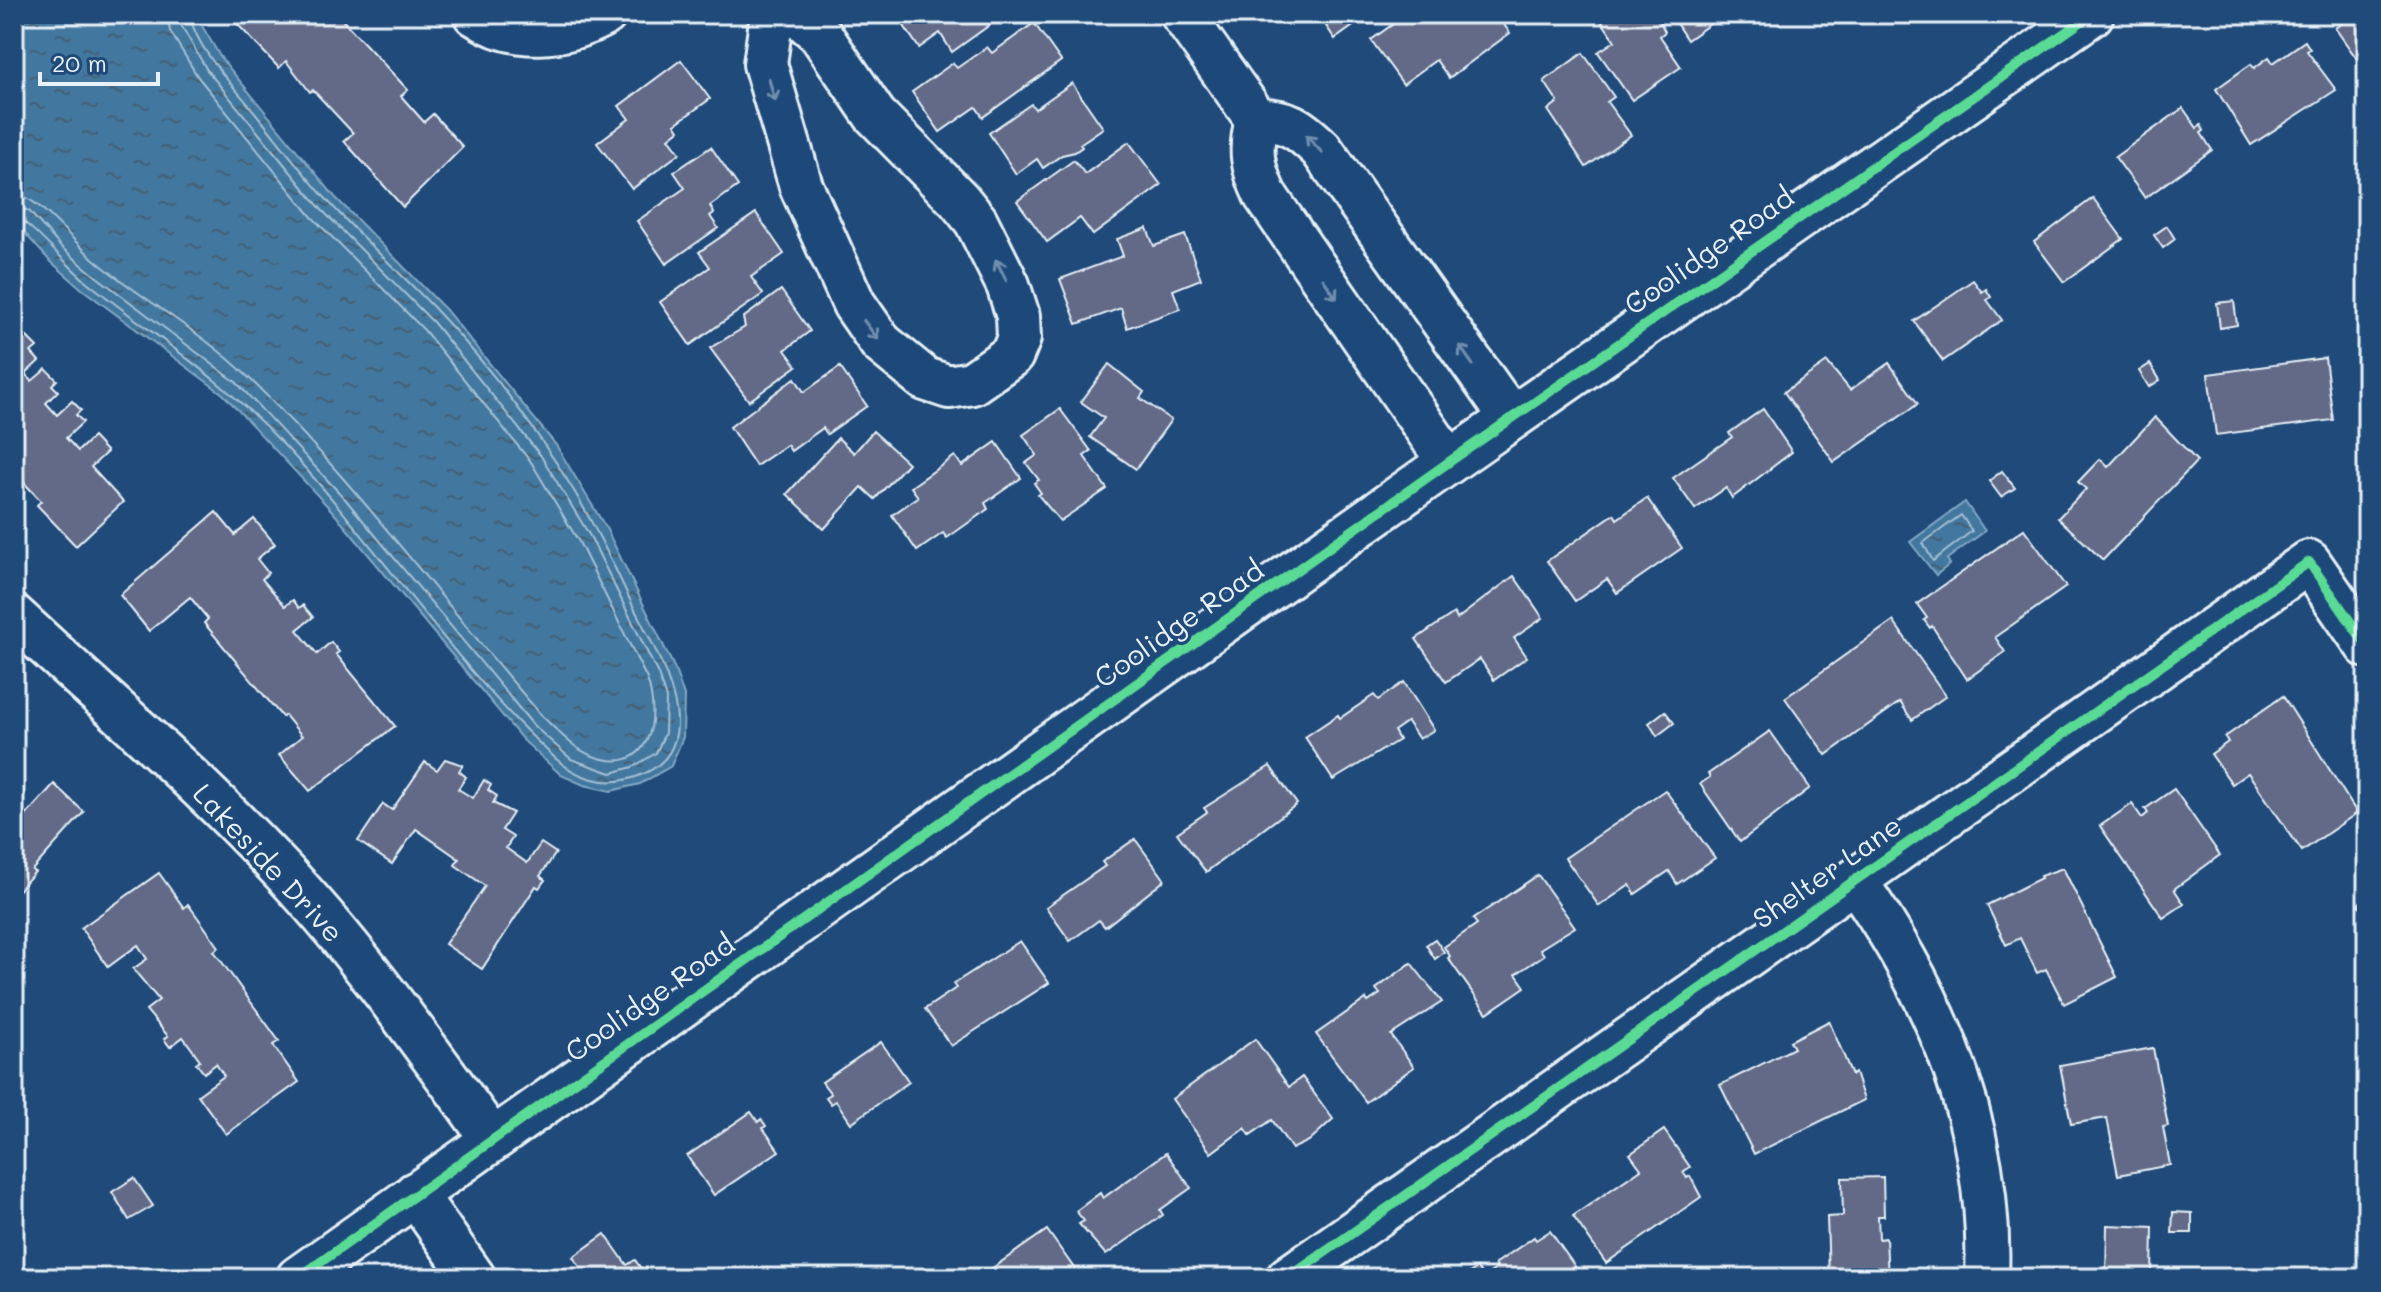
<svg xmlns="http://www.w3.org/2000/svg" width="2381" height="1292" font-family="Mali,sans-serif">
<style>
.water{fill:url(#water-ripples);stroke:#84a8c3;stroke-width:2}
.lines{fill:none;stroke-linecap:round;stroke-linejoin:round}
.shore{stroke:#a6c0d4;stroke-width:2}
.building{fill:#636a87;stroke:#e8f1f8;stroke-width:2}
.minor-casing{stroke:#e8f1f8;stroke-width:48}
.minor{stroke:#1f4a7a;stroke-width:42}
.cycleway-casing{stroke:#1f4a7a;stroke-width:15}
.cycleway{stroke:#5adb95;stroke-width:10}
.oneway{stroke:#6f8dac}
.labels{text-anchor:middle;stroke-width:7;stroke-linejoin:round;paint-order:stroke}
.street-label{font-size:28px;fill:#e8f1f8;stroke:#1f4a7a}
</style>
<defs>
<pattern id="water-ripples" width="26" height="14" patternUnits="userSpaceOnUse" patternTransform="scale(2)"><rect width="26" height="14" fill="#42779f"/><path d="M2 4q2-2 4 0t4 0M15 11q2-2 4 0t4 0" fill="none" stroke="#446074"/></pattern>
</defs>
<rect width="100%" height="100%" fill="#1f4a7a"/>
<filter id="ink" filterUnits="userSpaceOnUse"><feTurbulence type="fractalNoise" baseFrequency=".0125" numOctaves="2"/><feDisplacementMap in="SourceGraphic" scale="16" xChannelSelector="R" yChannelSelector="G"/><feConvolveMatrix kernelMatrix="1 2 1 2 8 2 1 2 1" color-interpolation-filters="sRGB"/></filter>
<g filter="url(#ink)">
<!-- water -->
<g class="water">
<path d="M 14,14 L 195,14 L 221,58 L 335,197 L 446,310 L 556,445 L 606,528 L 674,667 L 684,696 L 683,737 L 671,766 L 640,784 L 611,791 L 584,785 L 561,775 L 522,739 L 333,512 L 223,394 L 82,289 L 49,260 L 14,221 Z"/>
<path d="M 1965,502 L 1985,531 L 1947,559 L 1950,564 L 1936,575 L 1910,542 Z"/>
</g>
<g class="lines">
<!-- shore -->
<g class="shore">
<path d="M 14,194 C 38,195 75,244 96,261 C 144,301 201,331 246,375 C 354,480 444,604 543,717 C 558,731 573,749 593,756 C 650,777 661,720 647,679 L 579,542 L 531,462 L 424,330 L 312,217 L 198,77 L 170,31 L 167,14"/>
<path d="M 14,206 L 29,211 L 61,247 L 93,274 L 236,382 L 346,500 L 534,726 L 571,759 L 611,773 L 633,767 L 656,753 L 665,733 L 666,699 L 658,674 L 590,536 L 541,456 L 433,322 L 321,209 L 207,70 L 181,25 L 179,14"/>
<path d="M 14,216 C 28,220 70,269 87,282 C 156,337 221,378 282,443 C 378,544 452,664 555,758 C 576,777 602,786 629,779 C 721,754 657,654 632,604 C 614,565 596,528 574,491 C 535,427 489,366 437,311 C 402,274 363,240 329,202 C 300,171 275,136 248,104 C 226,78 197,48 189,14"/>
<path d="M 1961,515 L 1972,531 L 1933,561 L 1923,543 Z"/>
</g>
</g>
<!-- building -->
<g class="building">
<path d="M 228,14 L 337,14 L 408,90 L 401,96 L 424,122 L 433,114 L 463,147 L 403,207 L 344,141 L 353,133 L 313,90 L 310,92 L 286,61 L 279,68 Z"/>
<path d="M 896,14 L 1005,14 L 952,52 L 940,33 L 919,48 Z"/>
<path d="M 1318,14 L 1370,14 L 1335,39 Z"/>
<path d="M 1407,14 L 1431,14 L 1434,18 L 1446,14 L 1450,19 L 1456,14 L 1496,14 L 1510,33 L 1449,78 L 1436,60 L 1403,84 L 1371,40 Z"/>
<path d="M 1608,14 L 1657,14 L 1665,32 L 1660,36 L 1681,67 L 1632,100 L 1598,52 L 1615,41 L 1600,19 Z"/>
<path d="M 1670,14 L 1724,14 L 1687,40 Z"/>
<path d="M 2355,14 L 2367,14 L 2367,73 L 2335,28 Z"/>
<path d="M 1034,23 L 1061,61 L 983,117 L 976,107 L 940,132 L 912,92 L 953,63 L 957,68 L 987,47 L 992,53 Z"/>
<path d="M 2305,41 L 2310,49 L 2307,51 L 2336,90 L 2251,145 L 2216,89 L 2251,64 L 2254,68 L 2269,57 L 2273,63 Z"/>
<path d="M 1583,53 L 1614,97 L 1607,102 L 1631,135 L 1586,167 L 1548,110 L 1558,102 L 1544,81 Z"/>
<path d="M 681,60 L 710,99 L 675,124 L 679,130 L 669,138 L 680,153 L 632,189 L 597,143 L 629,119 L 619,106 Z"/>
<path d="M 1072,83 L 1103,128 L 1080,144 L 1082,147 L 1075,152 L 1062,155 L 1043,168 L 1037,159 L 1016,174 L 989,133 L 1031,104 L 1035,109 Z"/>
<path d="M 2183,108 L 2197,128 L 2201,125 L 2204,131 L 2201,133 L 2212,150 L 2145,198 L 2115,157 Z"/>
<path d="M 1129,142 L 1161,185 L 1093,235 L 1080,218 L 1047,242 L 1017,201 L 1074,160 L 1085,174 Z"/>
<path d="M 711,147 L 738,186 L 710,206 L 714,213 L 710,216 L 718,228 L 666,264 L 637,221 L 685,188 L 674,172 Z"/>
<path d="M 2093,198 L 2123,239 L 2064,282 L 2034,242 Z"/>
<path d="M 756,213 L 784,254 L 751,277 L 763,294 L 690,345 L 660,302 L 710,267 L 699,252 Z"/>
<path d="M 2167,226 L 2175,239 L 2163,248 L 2154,235 Z"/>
<path d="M 1147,228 L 1154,246 L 1185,235 L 1201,279 L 1173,290 L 1180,309 L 1127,328 L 1121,308 L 1077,324 L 1060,279 L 1123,256 L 1117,239 Z"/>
<path d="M 1973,280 L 1982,292 L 1986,289 L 1991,297 L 1987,300 L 2002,320 L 1943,361 L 1914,321 Z"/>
<path d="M 781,290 L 810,331 L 785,350 L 797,366 L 749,401 L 710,348 L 745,327 L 743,318 Z"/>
<path d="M 2234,301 L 2237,325 L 2220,328 L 2217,303 Z"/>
<path d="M 24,334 L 37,347 L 31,352 L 39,361 L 25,374 L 32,381 L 46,369 L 57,380 L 52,385 L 58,391 L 46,403 L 57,415 L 72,401 L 81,410 L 76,415 L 83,422 L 66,438 L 78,451 L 93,437 L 107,452 L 91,467 L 123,502 L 76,546 L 37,505 L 41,501 L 15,473 L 21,468 L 14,460 L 14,343 Z"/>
<path d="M 2325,358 L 2333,420 L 2216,435 L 2208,374 Z"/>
<path d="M 1827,362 L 1850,390 L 1889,363 L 1918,404 L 1834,462 L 1784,392 Z"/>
<path d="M 1109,364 L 1144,392 L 1140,398 L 1171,420 L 1136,469 L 1090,437 L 1104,418 L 1081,402 Z"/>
<path d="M 2150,364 L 2160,380 L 2149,387 L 2139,371 Z"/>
<path d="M 840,367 L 867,406 L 827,434 L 823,428 L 791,451 L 787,445 L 756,466 L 730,427 L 795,378 L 804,392 Z"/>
<path d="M 1060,409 L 1091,451 L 1084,456 L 1107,489 L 1060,521 L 1038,495 L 1041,493 L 1034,483 L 1039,480 L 1026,463 L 1037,455 L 1023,435 Z"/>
<path d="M 1763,409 L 1792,452 L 1732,498 L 1726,488 L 1695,509 L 1673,478 L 1732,437 L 1729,433 Z"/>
<path d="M 2155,417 L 2197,461 L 2103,560 L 2058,518 L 2086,489 L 2078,482 L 2100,459 L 2108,467 Z"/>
<path d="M 873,431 L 908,463 L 875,499 L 862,487 L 824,529 L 787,494 L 838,438 L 854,453 Z"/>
<path d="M 996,442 L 1021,478 L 985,503 L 988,509 L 947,538 L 943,533 L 917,551 L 892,515 L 918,497 L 911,487 L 955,456 L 962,466 Z"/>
<path d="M 2002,471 L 2015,488 L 2001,497 L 1989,481 Z"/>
<path d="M 1647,498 L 1682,548 L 1617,593 L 1607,579 L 1575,601 L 1547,561 L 1614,514 L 1617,519 Z"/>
<path d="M 216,512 L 235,535 L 254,519 L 275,544 L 257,559 L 268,573 L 262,579 L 285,606 L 293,600 L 299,608 L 303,605 L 313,617 L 297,630 L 317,654 L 331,642 L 339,652 L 336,654 L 395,726 L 310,791 L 279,755 L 302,736 L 285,715 L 282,717 L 204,623 L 208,619 L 190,597 L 149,631 L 120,595 Z"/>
<path d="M 2024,529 L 2066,587 L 1995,637 L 2005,652 L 1967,679 L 1932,626 L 1930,628 L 1924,620 L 1927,618 L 1917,604 Z"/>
<path d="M 1514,576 L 1543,618 L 1514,638 L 1527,657 L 1494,680 L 1480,659 L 1446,682 L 1416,639 L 1454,613 L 1457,619 Z"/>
<path d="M 1893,621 L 1946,696 L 1912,720 L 1900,702 L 1826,755 L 1785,698 Z"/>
<path d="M 1404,682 L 1434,730 L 1419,739 L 1407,722 L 1394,731 L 1399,740 L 1333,780 L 1305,737 L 1338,715 L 1340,718 L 1374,695 L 1378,700 Z"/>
<path d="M 2283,696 L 2357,813 L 2302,851 L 2248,773 L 2232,784 L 2211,754 L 2228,742 L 2225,737 Z"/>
<path d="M 1665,711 L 1674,723 L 1657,736 L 1649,723 Z"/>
<path d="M 1770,731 L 1810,788 L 1740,842 L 1700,784 L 1710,777 L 1708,774 Z"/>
<path d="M 445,759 L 463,765 L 459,771 L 466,777 L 458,789 L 473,798 L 484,780 L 491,785 L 488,790 L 497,796 L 493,803 L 513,813 L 502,830 L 513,837 L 506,848 L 527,863 L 541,843 L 556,853 L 540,876 L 545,880 L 539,888 L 536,886 L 482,969 L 445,944 L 485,886 L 455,865 L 459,859 L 416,829 L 392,864 L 358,841 L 383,804 L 392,810 L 425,762 L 437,770 Z"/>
<path d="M 1270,766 L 1297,804 L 1206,872 L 1177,833 L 1207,812 L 1204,808 Z"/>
<path d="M 54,784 L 84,812 L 32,870 L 35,872 L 14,895 L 14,817 L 20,822 Z"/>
<path d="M 2174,789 L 2220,855 L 2174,889 L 2184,904 L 2163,918 L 2100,826 L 2132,804 L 2142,818 L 2148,813 L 2145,809 Z"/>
<path d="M 1665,790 L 1715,858 L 1677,884 L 1669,871 L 1635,894 L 1630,885 L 1599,906 L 1565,858 Z"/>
<path d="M 1135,839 L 1165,880 L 1105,927 L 1099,920 L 1070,941 L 1046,907 L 1105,866 L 1102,862 Z"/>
<path d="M 2063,868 L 2117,977 L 2064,1004 L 2046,969 L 2037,973 L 2020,938 L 2006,945 L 1987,905 L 2041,878 L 2040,876 Z"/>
<path d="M 159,873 L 184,908 L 188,904 L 219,947 L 214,951 L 279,1041 L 273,1045 L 299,1082 L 226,1134 L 198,1095 L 224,1076 L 216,1064 L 204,1073 L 196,1063 L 200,1060 L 183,1037 L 170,1047 L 164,1039 L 168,1036 L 146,1010 L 159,1000 L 133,969 L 147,959 L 138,945 L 108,967 L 81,928 Z"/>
<path d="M 1538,875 L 1575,927 L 1540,949 L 1544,955 L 1516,974 L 1525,987 L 1487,1013 L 1448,958 L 1450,956 L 1444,947 L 1477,924 L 1473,919 Z"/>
<path d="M 2367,894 L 2367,913 L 2358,905 Z"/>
<path d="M 1435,939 L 1444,952 L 1435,959 L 1426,945 Z"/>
<path d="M 1020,941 L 1049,983 L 951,1046 L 925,1009 L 956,988 L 953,984 Z"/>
<path d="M 1411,963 L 1442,1002 L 1391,1035 L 1414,1067 L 1366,1102 L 1316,1034 L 1366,999 L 1368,1002 L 1380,994 L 1376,989 Z"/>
<path d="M 1829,1021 L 1852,1075 L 1855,1073 L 1864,1100 L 1754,1154 L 1720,1085 L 1794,1048 L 1790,1041 Z"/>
<path d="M 1255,1039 L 1289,1087 L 1302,1077 L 1333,1119 L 1309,1141 L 1292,1149 L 1272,1120 L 1250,1135 L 1245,1128 L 1211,1153 L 1172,1099 Z"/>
<path d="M 881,1042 L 909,1082 L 851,1123 L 836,1101 L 831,1104 L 826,1097 L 831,1094 L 822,1082 Z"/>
<path d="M 2153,1048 L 2168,1126 L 2163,1127 L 2170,1165 L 2118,1175 L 2107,1118 L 2071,1124 L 2060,1065 Z"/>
<path d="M 751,1112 L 758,1122 L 761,1119 L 766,1126 L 763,1128 L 779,1151 L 714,1195 L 687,1156 Z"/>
<path d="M 1664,1130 L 1690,1167 L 1683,1172 L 1687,1178 L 1690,1176 L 1701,1197 L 1606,1263 L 1573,1216 L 1641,1169 L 1630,1154 Z"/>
<path d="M 1166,1153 L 1191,1188 L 1160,1210 L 1163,1215 L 1106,1255 L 1079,1224 L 1084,1221 L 1076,1211 L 1100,1193 L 1103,1198 Z"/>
<path d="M 1883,1177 L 1884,1216 L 1878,1216 L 1879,1239 L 1886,1238 L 1888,1278 L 1829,1277 L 1827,1217 L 1843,1216 L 1842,1178 Z"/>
<path d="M 134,1178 L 153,1206 L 129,1220 L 112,1192 Z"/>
<path d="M 2173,1212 L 2192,1213 L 2192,1233 L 2172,1233 Z"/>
<path d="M 2107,1225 L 2153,1227 L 2152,1278 L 2106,1278 Z"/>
<path d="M 1047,1230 L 1081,1278 L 978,1278 Z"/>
<path d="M 1550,1231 L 1583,1278 L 1462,1278 L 1477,1268 L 1484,1277 L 1497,1268 L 1495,1264 L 1534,1237 L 1536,1240 Z"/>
<path d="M 605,1234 L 627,1265 L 635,1260 L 648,1278 L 588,1278 L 573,1257 Z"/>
</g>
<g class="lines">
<!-- minor casing -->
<g class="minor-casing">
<g id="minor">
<path d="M 475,14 C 515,41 563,37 605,14"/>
<path d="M 772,14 L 765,64 L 801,186 L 854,304 L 881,343 L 925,379 L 949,387 L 972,383 L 1012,355 L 1019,338 L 1018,316 L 1008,285 L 976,221 L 959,200 L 875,115 L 820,34 L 797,14"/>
<path d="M 1182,14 L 1257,120"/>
<path d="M 1449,462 L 1265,195 C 1252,167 1249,150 1257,120 C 1287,119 1299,128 1321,149 L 1511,418"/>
<path d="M 14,616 C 101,697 192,775 274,862 C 355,946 424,1045 492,1139"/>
<path d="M 1856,882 C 1939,1000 1993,1131 1987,1278"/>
<path d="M 415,1194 L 474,1278"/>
<path d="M 298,1278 L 1449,462 L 2092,14"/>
<path d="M 1288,1278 L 2309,562 L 2367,646"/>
</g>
</g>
<!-- minor -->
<use href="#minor" class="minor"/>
<!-- cycleway casing -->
<g class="cycleway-casing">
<g id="cycleway">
<path d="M 298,1278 L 1449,462 L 2092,14"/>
<path d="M 1288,1278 L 2309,562 L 2367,646"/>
</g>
</g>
<!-- cycleway -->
<use href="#cycleway" class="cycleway"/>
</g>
<!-- one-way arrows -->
<defs><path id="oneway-shaft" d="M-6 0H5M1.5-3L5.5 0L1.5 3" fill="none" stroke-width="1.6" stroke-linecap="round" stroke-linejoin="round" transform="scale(2)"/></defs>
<g class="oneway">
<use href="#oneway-shaft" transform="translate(772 90) rotate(74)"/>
<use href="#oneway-shaft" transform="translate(1314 144) rotate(-133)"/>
<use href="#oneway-shaft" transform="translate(1001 270) rotate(-117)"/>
<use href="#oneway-shaft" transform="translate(1330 289) rotate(55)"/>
<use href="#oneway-shaft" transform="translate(871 330) rotate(53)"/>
<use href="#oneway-shaft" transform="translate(1466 355) rotate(-125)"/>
</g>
</g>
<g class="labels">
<!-- street labels -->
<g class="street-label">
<text transform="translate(1709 251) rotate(-35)" y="10">Coolidge Road</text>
<text transform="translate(1179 624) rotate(-35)" y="10">Coolidge Road</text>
<text transform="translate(268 863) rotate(47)" y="10">Lakeside Drive</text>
<text transform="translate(1827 872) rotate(-35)" y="10">Shelter Lane</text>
<text transform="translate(650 998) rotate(-35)" y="10">Coolidge Road</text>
</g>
</g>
<!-- margin -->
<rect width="2381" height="1292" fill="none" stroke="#1f4a7a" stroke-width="48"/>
<rect x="24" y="24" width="2333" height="1244" fill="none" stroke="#e8f1f8" stroke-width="3" filter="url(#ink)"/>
<!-- scale -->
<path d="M40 72v12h118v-12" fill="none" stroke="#e8f1f8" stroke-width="4"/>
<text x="52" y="72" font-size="24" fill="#e8f1f8" stroke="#1f4a7a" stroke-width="6" paint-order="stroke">20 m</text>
</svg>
